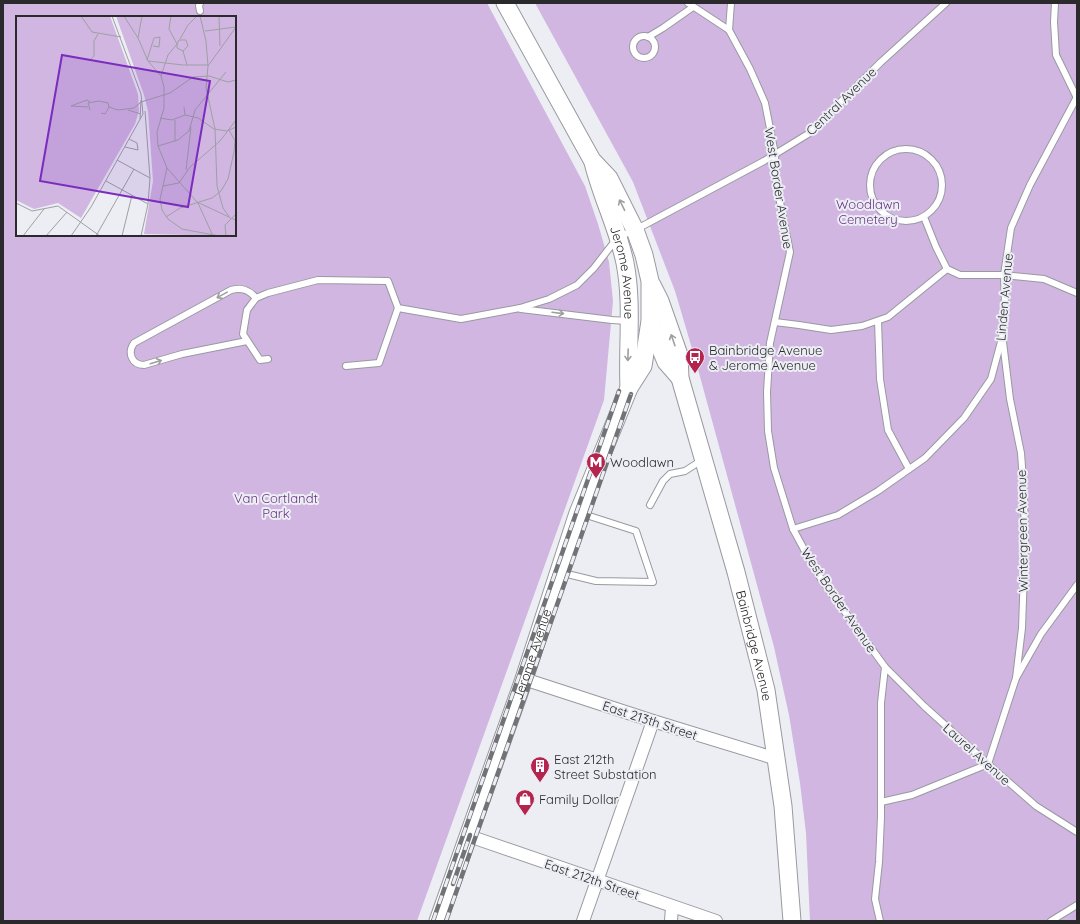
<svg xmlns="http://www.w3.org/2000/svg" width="1080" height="924" font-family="Quicksand,sans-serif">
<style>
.green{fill:#d0b6e1;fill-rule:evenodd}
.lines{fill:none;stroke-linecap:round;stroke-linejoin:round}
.service-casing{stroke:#989a9f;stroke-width:8}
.minor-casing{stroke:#989a9f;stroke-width:14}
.secondary-casing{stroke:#989a9f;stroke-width:19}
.service{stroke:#fff;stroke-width:6}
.minor{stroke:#fff;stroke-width:12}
.secondary{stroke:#fff;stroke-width:17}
.rail-casing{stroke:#727377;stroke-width:4.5}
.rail{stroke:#eceef4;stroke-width:3;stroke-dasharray:9;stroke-linecap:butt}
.oneway{stroke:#9f9fa0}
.labels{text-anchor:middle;stroke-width:4;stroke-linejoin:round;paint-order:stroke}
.street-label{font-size:13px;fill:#2a2a2d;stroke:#eceef4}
.park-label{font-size:13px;fill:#683284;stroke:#eceef4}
.poi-label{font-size:13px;fill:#2a2a2d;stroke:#eceef4;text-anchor:start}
.inset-road{fill:none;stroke:#9ea0a4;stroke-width:1}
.view{fill:#7b2cbf;fill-opacity:0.15;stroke:#7b2cbf;stroke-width:2}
.inset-edge{fill:none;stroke:#2a2a2d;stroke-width:2}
</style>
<rect width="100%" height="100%" fill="#eceef4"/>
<!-- green -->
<g class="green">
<path d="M 3,3 L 487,3 L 585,186 L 598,224 L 609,262 L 613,301 L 604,400 L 417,921 L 3,921 ZM 17,17 L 235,17 L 235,235 L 17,235 Z"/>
<path d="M 535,3 L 1077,3 L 1077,921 L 810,921 L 806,833 L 800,783 L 789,715 L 774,647 L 696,362 L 675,291 L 633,182 Z"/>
</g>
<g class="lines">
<!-- service casing -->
<g class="service-casing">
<g id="service">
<path d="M 200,3 L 199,6 L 200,11"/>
<path d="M 688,3 L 729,30 L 750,69 L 765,103 L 775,154 L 776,182 L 790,252 L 770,343 L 767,392 L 768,431 L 774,468 L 793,529 L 806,553 L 821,579 L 885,667 L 881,703 L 881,817 L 879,862 L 875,899 L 880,921"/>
<path d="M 1055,3 L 1054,22 L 1056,55 L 1077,98"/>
<path d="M 729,30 L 731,3"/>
<circle cx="644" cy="47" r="11"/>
<path d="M 648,37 L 663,28 L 693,7"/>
<circle cx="906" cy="185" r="36"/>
<path d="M 924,217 L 936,247 L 947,269 L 960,275 L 1004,275 L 1044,279 L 1077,293"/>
<path d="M 521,309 L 612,320 L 627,321"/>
<path d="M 878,321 L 880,379 L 888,430 L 909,469"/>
<path d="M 775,322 L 799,325 L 831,330 L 862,326 L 888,317 L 947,269"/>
<path d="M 247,341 L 182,354 L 144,365 C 132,365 127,353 134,343 L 231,290 C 242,287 249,290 256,298"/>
<path d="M 1003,342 L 1010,399 L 1021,453 L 1024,495 L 1025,543 L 1022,628 L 1016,678"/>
<path d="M 268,359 L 260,360 L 243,334 L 247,310 L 256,298 L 268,293 L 318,280 L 388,281 L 398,308 L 461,319 L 520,308 L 549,299 L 577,285 L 594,268 L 618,237 L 635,230 L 764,161 L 808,134 L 881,62 L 946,3"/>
<path d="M 346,366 L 379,363 L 398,308"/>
<path d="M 650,505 L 663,481 L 670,474 L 685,471 L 702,460"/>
<path d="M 793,529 L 838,515 L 878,491 L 925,458 L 964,418 L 991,379 L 1002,338 L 1005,303 L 1004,275 L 1011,228 L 1030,185 L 1077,97"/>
<path d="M 559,572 L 596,581 L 653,582 L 636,531 L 580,513"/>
<path d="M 885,667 L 924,706 L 997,772 L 1036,806 L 1077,832"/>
<path d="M 881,802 L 912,795 L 988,764 L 1016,678 L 1041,634 L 1077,585"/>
<path d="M 1051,921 L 1077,905"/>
</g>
</g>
<!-- minor casing -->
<g class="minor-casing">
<g id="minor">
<path d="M 524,679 L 653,721 L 777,759"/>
<path d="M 469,836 L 716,921"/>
<path d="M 583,921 L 653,721"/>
<path d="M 671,921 L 672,907"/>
</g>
</g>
<!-- secondary casing -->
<g class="secondary-casing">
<g id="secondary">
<path id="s1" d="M 593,162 C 601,196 618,228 625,263 C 633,304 627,346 629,388"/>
<path id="s2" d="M 652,285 L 660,301 L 679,355 L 680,378 L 736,572 L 766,690 L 783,806 L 792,921"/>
<path d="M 650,323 L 666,362 L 680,378"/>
<path id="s3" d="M 438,921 L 524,679 L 578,513 L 629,388 L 643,366 L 650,321 L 650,281 L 644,255 L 635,230 L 609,178 L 592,160 L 505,3"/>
</g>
</g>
<!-- service -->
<use href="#service" class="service"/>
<!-- minor -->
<use href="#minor" class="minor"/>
<!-- secondary -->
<use href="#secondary" class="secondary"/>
<!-- rail casing -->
<g class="rail-casing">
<g id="rail">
<path d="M 453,884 L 470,835"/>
<path d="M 433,921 L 619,391"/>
<path d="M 446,921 L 631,394"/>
</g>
</g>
<!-- rail -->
<use href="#rail" class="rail"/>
</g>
<!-- one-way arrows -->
<defs><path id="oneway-shaft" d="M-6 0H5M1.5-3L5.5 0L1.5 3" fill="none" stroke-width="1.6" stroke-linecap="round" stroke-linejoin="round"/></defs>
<g class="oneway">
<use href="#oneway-shaft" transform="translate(622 205) rotate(-116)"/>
<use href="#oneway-shaft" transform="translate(222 295) rotate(151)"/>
<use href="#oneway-shaft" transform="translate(558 313) rotate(7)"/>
<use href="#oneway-shaft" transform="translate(673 340) rotate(-109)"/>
<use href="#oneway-shaft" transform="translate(628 355) rotate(92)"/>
<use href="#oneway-shaft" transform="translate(156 362) rotate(-17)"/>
</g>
<!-- icons -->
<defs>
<g id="bus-pin" transform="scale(1)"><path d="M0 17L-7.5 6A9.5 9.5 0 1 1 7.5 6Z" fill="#b5244e" stroke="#eceef4"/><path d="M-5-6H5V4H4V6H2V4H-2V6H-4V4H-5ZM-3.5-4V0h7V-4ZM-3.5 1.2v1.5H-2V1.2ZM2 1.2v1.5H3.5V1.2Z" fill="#fff"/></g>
<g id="metro-pin" transform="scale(1)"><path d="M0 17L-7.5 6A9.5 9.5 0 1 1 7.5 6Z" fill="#b5244e" stroke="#eceef4"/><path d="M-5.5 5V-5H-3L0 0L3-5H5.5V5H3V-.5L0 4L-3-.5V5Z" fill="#fff"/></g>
<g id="building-pin" transform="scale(1)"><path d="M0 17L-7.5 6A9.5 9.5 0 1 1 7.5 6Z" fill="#b5244e" stroke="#eceef4"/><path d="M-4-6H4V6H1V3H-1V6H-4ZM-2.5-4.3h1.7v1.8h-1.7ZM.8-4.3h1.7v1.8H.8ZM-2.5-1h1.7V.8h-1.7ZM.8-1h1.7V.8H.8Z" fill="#fff"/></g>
<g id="shop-pin" transform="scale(1)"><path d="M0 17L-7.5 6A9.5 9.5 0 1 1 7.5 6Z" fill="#b5244e" stroke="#eceef4"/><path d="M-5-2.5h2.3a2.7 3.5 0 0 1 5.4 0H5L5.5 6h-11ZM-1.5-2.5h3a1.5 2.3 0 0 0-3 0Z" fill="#fff"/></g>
</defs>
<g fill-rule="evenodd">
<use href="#bus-pin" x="695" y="357"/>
<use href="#metro-pin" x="596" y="462"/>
<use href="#building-pin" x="540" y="766"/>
<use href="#shop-pin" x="525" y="799"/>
</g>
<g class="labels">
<!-- street labels -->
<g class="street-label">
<text transform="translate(841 101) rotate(-44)" y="5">Central Avenue</text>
<text transform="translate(779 188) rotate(81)" y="5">West Border Avenue</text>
<text dy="5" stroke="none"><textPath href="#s1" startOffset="115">Jerome Avenue</textPath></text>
<text transform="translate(1004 297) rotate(-85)" y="5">Linden Avenue</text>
<text transform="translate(1022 531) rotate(-91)" y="5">Wintergreen Avenue</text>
<text transform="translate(839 600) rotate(56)" y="5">West Border Avenue</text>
<text dy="5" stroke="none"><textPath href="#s2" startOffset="376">Bainbridge Avenue</textPath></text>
<text dy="5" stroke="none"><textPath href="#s3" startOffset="283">Jerome Avenue</textPath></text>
<text transform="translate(650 720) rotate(18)" y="5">East 213th Street</text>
<text transform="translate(977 754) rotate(42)" y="5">Laurel Avenue</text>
<text transform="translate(592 879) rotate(19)" y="5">East 212th Street</text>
</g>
<!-- park labels -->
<g class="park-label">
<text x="868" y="209">Woodlawn<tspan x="868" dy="15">Cemetery</tspan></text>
<text x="276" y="503">Van Cortlandt<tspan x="276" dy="15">Park</tspan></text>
</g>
<!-- poi labels -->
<g class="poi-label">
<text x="709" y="355">Bainbridge Avenue<tspan x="709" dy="15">&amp; Jerome Avenue</tspan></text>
<text x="610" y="467">Woodlawn</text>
<text x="554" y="764">East 212th<tspan x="554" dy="15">Street Substation</tspan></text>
<text x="539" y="804">Family Dollar</text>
</g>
</g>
<!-- overview -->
<g transform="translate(16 16)">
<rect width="220" height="220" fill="#eceef4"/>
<path d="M 0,0 L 94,0 L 122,78 L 123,95 L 119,108 L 65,202 L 42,187 L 18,193 L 0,184 ZM 100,0 L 220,0 L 220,220 L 128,218 L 137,165 L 132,95 L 128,79 Z" fill="#d0b6e1"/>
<path class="inset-road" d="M 65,0 L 76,16 L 105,21M 108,0 L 122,22 L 132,45 L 145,60 L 148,71 L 148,92 L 141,116 L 142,130 L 151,152 L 144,183 L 146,194 L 152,203 L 166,213 L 203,220M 184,0 L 190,25 L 192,50 L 190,72 L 199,113 L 201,170 L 207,192 L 214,202 L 220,204M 203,0 L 204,30M 189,15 L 220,11M 122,22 L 126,0M 164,23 L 172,9 L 181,0M 167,35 L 171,49M 131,44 L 138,22 L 144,21 L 143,31 L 137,30M 73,45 L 78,40 L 78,25 L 82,18M 132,45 L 167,49 L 192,49M 192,50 L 220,11M 145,60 L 152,39 L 161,28 L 163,24 L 170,24 L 172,30 L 167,35 L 161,32 L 161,28 L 153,13 L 155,0M 72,91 L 55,90 L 71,84 L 74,86M 168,91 L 169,99 L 182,102 L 198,113 L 211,115 L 220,111M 74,94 L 72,87 L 83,85 L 92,87 L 93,91 L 102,94 L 118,92 L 125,86 L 154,77 L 177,61 L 193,60 L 212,66 L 220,64M 112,94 L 125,98M 85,97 L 89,98 L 93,91M 144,102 L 156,104 L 169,99M 124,103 L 125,84M 159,104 L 159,125M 142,130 L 162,124 L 173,115 L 179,94 L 210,56M 109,131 L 122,134 L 121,127 L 113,123M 101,144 L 134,162M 151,152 L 181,186 L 213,201M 170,154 L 175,111M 90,165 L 132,188M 147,170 L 163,167 L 174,151 L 204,125 L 220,104M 0,187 L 16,195 L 42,190 L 84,220M 182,187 L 197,220M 150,201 L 164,192 L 196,182 L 205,175 L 212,163 L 218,136 L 219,125 L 213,114M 7,220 L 28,193M 30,220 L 51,196M 55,220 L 75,191 L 127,98 L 125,78 L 96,0M 80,220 L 118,153M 106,220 L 116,179M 125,220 L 132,188 L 134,162 L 129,95M 210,220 L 209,209 L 220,198"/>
<path class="view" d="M 46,39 L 194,65 L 172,191 L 24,165 Z"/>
<rect width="220" height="220" class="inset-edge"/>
</g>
<!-- border -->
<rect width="1080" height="924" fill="none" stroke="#2a2a2d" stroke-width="8"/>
</svg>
